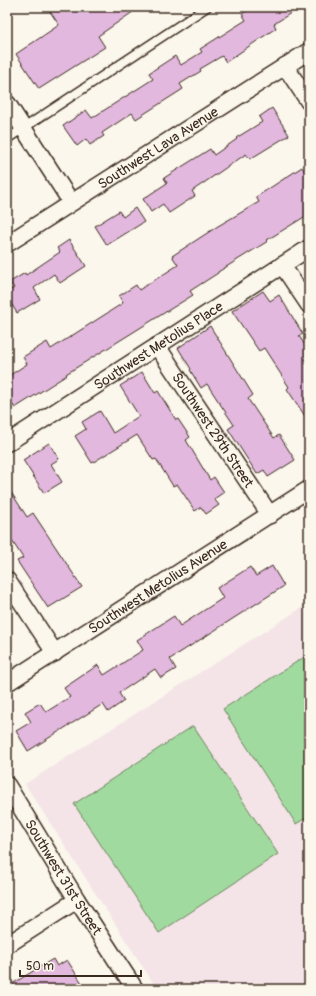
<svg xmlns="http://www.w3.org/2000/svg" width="316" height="996" font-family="Pangolin,sans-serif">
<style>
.built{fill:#f4e4e8}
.green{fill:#a1da9f;stroke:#6e825e}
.building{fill:#e2b8de;stroke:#3b2a1e}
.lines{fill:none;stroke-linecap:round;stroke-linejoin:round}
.service-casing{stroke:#3b2a1e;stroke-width:11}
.minor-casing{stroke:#3b2a1e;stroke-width:19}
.service{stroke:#fbf7ec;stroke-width:8}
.minor{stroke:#fbf7ec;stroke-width:16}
.labels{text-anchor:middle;stroke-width:4;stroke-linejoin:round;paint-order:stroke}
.street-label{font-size:14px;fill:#3b2a1e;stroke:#fbf7ec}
</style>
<rect width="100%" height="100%" fill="#fbf7ec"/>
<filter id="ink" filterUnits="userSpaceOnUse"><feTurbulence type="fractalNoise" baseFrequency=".025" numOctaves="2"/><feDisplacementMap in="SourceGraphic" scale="8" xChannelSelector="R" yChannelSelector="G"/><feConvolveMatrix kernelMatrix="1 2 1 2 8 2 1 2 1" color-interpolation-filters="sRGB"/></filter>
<g filter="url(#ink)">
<!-- built -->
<path class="built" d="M 309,603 L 309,989 L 157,989 L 25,784 Z"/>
<!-- green -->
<g class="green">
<path d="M 309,654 L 309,816 L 296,824 L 223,709 Z"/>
<path d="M 193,726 L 278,854 L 159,933 L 74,804 Z"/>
</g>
<!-- building -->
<g class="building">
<path d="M 47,7 L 140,7 L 98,36 L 105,47 L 39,89 L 16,54 L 59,25 Z"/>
<path d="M 252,7 L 300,7 L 274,24 L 276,28 L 226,62 L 222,56 L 200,69 L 201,71 L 180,84 L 183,89 L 136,119 L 132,113 L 102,133 L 104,136 L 90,145 L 86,139 L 77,146 L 63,126 L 86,110 L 92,118 L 153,79 L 149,73 L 175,56 L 181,65 L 202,52 L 200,49 L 246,20 L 242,14 Z"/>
<path d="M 272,108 L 289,135 L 250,159 L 246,154 L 192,191 L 195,196 L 169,213 L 163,204 L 151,212 L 143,199 L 167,183 L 164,178 L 210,149 L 214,155 L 237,139 L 236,138 L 262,122 L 259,117 Z"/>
<path d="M 302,167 L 309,178 L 309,214 L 267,240 L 268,241 L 218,272 L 218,273 L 190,291 L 193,295 L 66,374 L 67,375 L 15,408 L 13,405 L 7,410 L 7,377 L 27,364 L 23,357 L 47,342 L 51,349 L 123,303 L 119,296 L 136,285 L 139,290 L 178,265 L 172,256 L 218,226 L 259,202 L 256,197 Z"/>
<path d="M 135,208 L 144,222 L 107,245 L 95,226 L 119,211 L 123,217 Z"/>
<path d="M 69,240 L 86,266 L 60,283 L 54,274 L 34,288 L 40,299 L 17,313 L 7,297 L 7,292 L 14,288 L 10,282 L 25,273 L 26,275 L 60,252 L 57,248 Z"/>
<path d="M 263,291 L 270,301 L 279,295 L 303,334 L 299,336 L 309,351 L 309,422 L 287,389 L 289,387 L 264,348 L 259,351 L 232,311 Z"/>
<path d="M 210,326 L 253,395 L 248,399 L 274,438 L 279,435 L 295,460 L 268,477 L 264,470 L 257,474 L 228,429 L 234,425 L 207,384 L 201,388 L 190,370 L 191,369 L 178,348 Z"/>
<path d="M 142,372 L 155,393 L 158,391 L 176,420 L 178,419 L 190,437 L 186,440 L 210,480 L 214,477 L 224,492 L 214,499 L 219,505 L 206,514 L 201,507 L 195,511 L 177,484 L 173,486 L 156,459 L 153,460 L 137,435 L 92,463 L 75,436 L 86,429 L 82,422 L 100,411 L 113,433 L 139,416 L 120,386 Z"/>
<path d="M 49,443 L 59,459 L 51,464 L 62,482 L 44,493 L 23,460 Z"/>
<path d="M 7,486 L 27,517 L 33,513 L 82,587 L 48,608 L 17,561 L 23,558 L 7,533 Z"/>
<path d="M 272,566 L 284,586 L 170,659 L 176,669 L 161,678 L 155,669 L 119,693 L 124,701 L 108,712 L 103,704 L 28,751 L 16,731 L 31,722 L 25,712 L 40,703 L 46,712 L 70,697 L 64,688 L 98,665 L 104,675 L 143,650 L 137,640 L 174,616 L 180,626 L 223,598 L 217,588 L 250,567 L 256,576 Z"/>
<path d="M 53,959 L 57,966 L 67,960 L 82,983 L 73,989 L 7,989 L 7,987 Z"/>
</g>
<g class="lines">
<!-- service casing -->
<g class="service-casing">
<path id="service" d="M 7,139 L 207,7"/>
</g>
<!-- minor casing -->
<g class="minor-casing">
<g id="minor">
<path d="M 285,66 L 309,102"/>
<path d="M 7,103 L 71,202"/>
<path id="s1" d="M 7,244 L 309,51"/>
<path d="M 282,265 L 309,305"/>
<path id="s2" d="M 157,346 L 270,515"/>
<path id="s3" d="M 7,443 L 309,248"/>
<path d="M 7,580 L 55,653"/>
<path id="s4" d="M 7,683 L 309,489"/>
<path id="s5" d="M 7,785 L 77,900 L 135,989"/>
<path d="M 7,945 L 77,900"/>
</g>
</g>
<!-- service -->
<use href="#service" class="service"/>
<!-- minor -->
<use href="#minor" class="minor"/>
</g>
</g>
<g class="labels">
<!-- street labels -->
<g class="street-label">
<text dy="5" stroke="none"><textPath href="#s1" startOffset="179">Southwest Lava Avenue</textPath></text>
<text dy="5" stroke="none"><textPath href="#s3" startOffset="180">Southwest Metolius Place</textPath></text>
<text dy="5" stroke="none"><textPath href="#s2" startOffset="101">Southwest 29th Street</textPath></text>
<text dy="5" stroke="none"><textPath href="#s4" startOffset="179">Southwest Metolius Avenue</textPath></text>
<text dy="5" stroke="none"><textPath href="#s5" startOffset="108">Southwest 31st Street</textPath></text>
</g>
</g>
<!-- margin -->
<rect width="316" height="996" fill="none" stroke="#fbf7ec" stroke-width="24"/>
<rect x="12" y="12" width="292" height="972" fill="none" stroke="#3b2a1e" stroke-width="1.5" filter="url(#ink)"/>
<!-- scale -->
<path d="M20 970v6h121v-6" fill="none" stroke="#3b2a1e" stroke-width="2"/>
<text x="26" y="970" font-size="12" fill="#3b2a1e" stroke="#fbf7ec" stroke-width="3" paint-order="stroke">50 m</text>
</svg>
